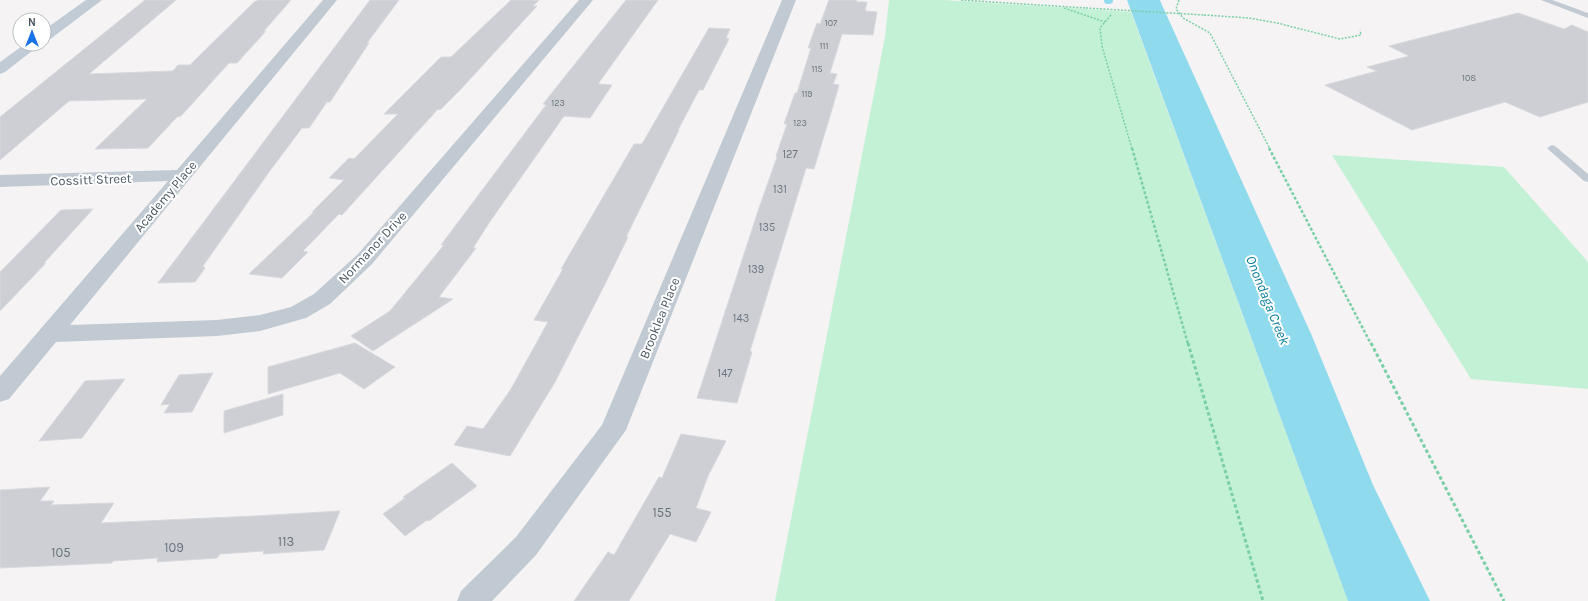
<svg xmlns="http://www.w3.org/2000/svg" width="1588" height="601" font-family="Karla,sans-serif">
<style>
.green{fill:#c3f1d5}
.water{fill:#90daee}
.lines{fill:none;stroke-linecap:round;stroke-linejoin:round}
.stream{stroke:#90daee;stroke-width:8}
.building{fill:#cdcfd5;stroke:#d7d9de}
.path-far2{stroke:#7ad0a6;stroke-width:1.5;stroke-dasharray:2 1.5;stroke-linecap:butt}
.path-far1{stroke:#7ad0a6;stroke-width:2.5;stroke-dasharray:3 2;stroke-linecap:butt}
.path{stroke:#7ad0a6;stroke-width:3;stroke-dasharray:3.5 2.5;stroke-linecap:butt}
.service{fill:#c1cad2;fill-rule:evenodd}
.minor{fill:#c1cad2;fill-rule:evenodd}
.secondary{fill:#c1cbd6;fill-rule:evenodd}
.path-bridge{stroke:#7ad0a6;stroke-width:1.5;stroke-dasharray:2 1.5;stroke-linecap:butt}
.labels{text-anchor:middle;stroke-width:4;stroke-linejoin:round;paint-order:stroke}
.far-number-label{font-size:9px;fill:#6b747e}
.number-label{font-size:11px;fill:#6b747e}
.street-label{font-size:13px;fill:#4a5661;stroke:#fff}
.near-number-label{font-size:13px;fill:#6b747e}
.water-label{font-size:14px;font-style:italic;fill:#0c7c9b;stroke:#fff}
</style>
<rect width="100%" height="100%" fill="#f5f3f3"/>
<!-- green -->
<g class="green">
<path d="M 889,0 L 944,0 L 1131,12 L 1348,601 L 775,601 L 885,37 Z"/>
<path d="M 1332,155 L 1504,167 L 1588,262 L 1588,389 L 1471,379 Z"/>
</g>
<!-- water -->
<path class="water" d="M 1127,0 L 1160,0 L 1162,5 L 1312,336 L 1373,485 L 1430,601 L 1348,601 Z"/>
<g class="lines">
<!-- stream -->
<path class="stream" d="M 1108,0 L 1109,0"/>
</g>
<!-- building -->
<g class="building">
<path d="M 145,0 L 176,0 L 89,74 L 173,71 L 178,65 L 190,65 L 254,2 L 259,0 L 291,0 L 263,32 L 266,31 L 237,63 L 229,63 L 181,116 L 177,117 L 148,148 L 95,149 L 147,99 L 69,101 L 0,160 L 0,117 Z"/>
<path d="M 370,0 L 399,0 L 367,43 L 369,43 L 330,102 L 327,102 L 309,128 L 302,128 L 269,172 L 203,266 L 205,268 L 195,282 L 158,283 Z"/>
<path d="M 511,0 L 539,0 L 533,6 L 537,6 L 461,89 L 440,110 L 438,109 L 342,215 L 339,214 L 303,251 L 308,252 L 282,278 L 249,274 L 314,212 L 312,212 L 344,180 L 329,178 L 349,158 L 354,159 L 398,114 L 384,114 L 441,57 L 451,57 Z"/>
<path d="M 626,0 L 658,0 L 598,84 L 612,85 L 590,118 L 564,116 L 489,223 L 473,248 L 476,248 L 439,297 L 453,299 L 373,351 L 351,336 L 390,311 L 444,245 L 441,245 L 546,105 L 543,104 Z"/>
<path d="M 829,0 L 857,0 L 856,2 L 867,2 L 865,11 L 877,12 L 873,35 L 842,34 L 830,73 L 837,74 L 833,84 L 839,85 L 833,106 L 814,169 L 806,168 L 750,351 L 752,352 L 737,403 L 697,398 L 759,208 L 777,157 L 776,156 L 787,124 L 784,124 L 795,93 L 797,93 L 811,48 L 808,48 L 817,23 L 820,24 Z"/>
<path d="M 1518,13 L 1564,29 L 1572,25 L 1588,32 L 1588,102 L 1540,117 L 1505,102 L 1412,130 L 1325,85 L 1377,71 L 1367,67 L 1409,56 L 1389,46 Z"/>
<path d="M 709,28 L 730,29 L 726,38 L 729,39 L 703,90 L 699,90 L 678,130 L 679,130 L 626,237 L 628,237 L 606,282 L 555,382 L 510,456 L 454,445 L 467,426 L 483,429 L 511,389 L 548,322 L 534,320 L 563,269 L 561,269 L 634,144 L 642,144 Z"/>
<path d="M 93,209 L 44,263 L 46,263 L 0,311 L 0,272 L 61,210 Z"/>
<path d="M 355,343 L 395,367 L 364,389 L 340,373 L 268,394 L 268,367 Z"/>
<path d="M 213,373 L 192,412 L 164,413 L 170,404 L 161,405 L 179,375 Z"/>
<path d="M 125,379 L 82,438 L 39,441 L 85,381 Z"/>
<path d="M 283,394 L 283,415 L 224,433 L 224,411 Z"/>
<path d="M 681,434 L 726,441 L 708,476 L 696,508 L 711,512 L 696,542 L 670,534 L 629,601 L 574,601 L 608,552 L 614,555 L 659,477 L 662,478 Z"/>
<path d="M 452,463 L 477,486 L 429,521 L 427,520 L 405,536 L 383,514 L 405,498 L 403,497 Z"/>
<path d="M 50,487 L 40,501 L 54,501 L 51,505 L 114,503 L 101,523 L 254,516 L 340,511 L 324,550 L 263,554 L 264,551 L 220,554 L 217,558 L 157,562 L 158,558 L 113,561 L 112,563 L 0,568 L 0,490 Z"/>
</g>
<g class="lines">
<!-- path-far2 -->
<g class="path-far2">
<path d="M 961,0 L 1086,8"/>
<path d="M 1179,0 L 1176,9 L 1183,18 L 1210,33 L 1270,149"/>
<path d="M 1064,8 L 1105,22"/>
<path d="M 1111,15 L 1100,28 L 1102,46 L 1132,149"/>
<path d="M 1204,15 L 1249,18 L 1277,23 L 1340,39 L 1361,35 L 1360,30"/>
</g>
<!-- path-far1 -->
<g class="path-far1">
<path d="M 1132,148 L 1188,344"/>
<path d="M 1269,148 L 1371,344"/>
</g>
<!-- path -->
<g class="path">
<path d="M 1188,343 L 1263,601"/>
<path d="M 1371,343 L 1504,601"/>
</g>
<!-- service -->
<g class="service">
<path d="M 1541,0 L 1552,0 L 1588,13 L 1588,18 Z"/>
<path d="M 1552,145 L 1555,146 L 1588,174 L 1588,182 L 1584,181 L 1549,150 L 1547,148 Z"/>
</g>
<!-- minor -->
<g class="minor">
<path d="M 323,0 L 337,0 L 70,325 L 217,320 L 260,315 L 291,307 L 314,294 L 358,254 L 579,0 L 593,0 L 372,264 L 330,304 L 306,318 L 260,331 L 217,336 L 56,342 L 9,399 L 0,402 L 0,376 L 168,181 L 0,187 L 0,175 L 177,170 Z"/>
<path d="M 782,0 L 796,0 L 626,430 L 536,555 L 492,601 L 457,601 L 461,591 L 516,537 L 602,425 Z"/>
</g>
<!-- secondary -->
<g class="secondary">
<path d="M 86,0 L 102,0 L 49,40 L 44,41 L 44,30 Z"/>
<path d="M 25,44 L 41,44 L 5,72 L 0,74 L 0,62 Z"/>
</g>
<!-- path-bridge -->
<path class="path-bridge" d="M 1086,8 L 1204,15"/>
</g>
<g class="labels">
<!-- far-number labels -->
<g class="far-number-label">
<text x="831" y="26">107</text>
<text x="824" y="49">111</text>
<text x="817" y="72">115</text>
<text x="1469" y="81">108</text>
<text x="807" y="97">119</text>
<text x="558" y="106">123</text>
<text x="800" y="126">123</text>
</g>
<!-- number labels -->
<g class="number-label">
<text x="790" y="158">127</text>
<text x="780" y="193">131</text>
<text x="767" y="231">135</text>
<text x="756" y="273">139</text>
<text x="741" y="322">143</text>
<text x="725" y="377">147</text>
</g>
<!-- street labels -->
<g class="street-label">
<text transform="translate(91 179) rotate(-2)" y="5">Cossitt Street</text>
<text transform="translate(165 196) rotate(-50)" y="5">Academy Place</text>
<text transform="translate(372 247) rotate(-47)" y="5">Normanor Drive</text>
<text transform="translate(659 318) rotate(-68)" y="5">Brooklea Place</text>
</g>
<!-- near-number labels -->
<g class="near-number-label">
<text x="662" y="517">155</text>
<text x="286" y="546">113</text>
<text x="174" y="552">109</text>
<text x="61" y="557">105</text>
</g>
<!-- water labels -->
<g class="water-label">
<text transform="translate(1268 300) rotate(68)" y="5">Onondaga Creek</text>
</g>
</g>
<!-- north arrow -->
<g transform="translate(32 32)"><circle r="19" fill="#ffffff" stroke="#b7bbc0"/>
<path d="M0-3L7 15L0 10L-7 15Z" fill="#1a73e8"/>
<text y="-6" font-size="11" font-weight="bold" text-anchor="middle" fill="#4a5661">N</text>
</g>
</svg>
